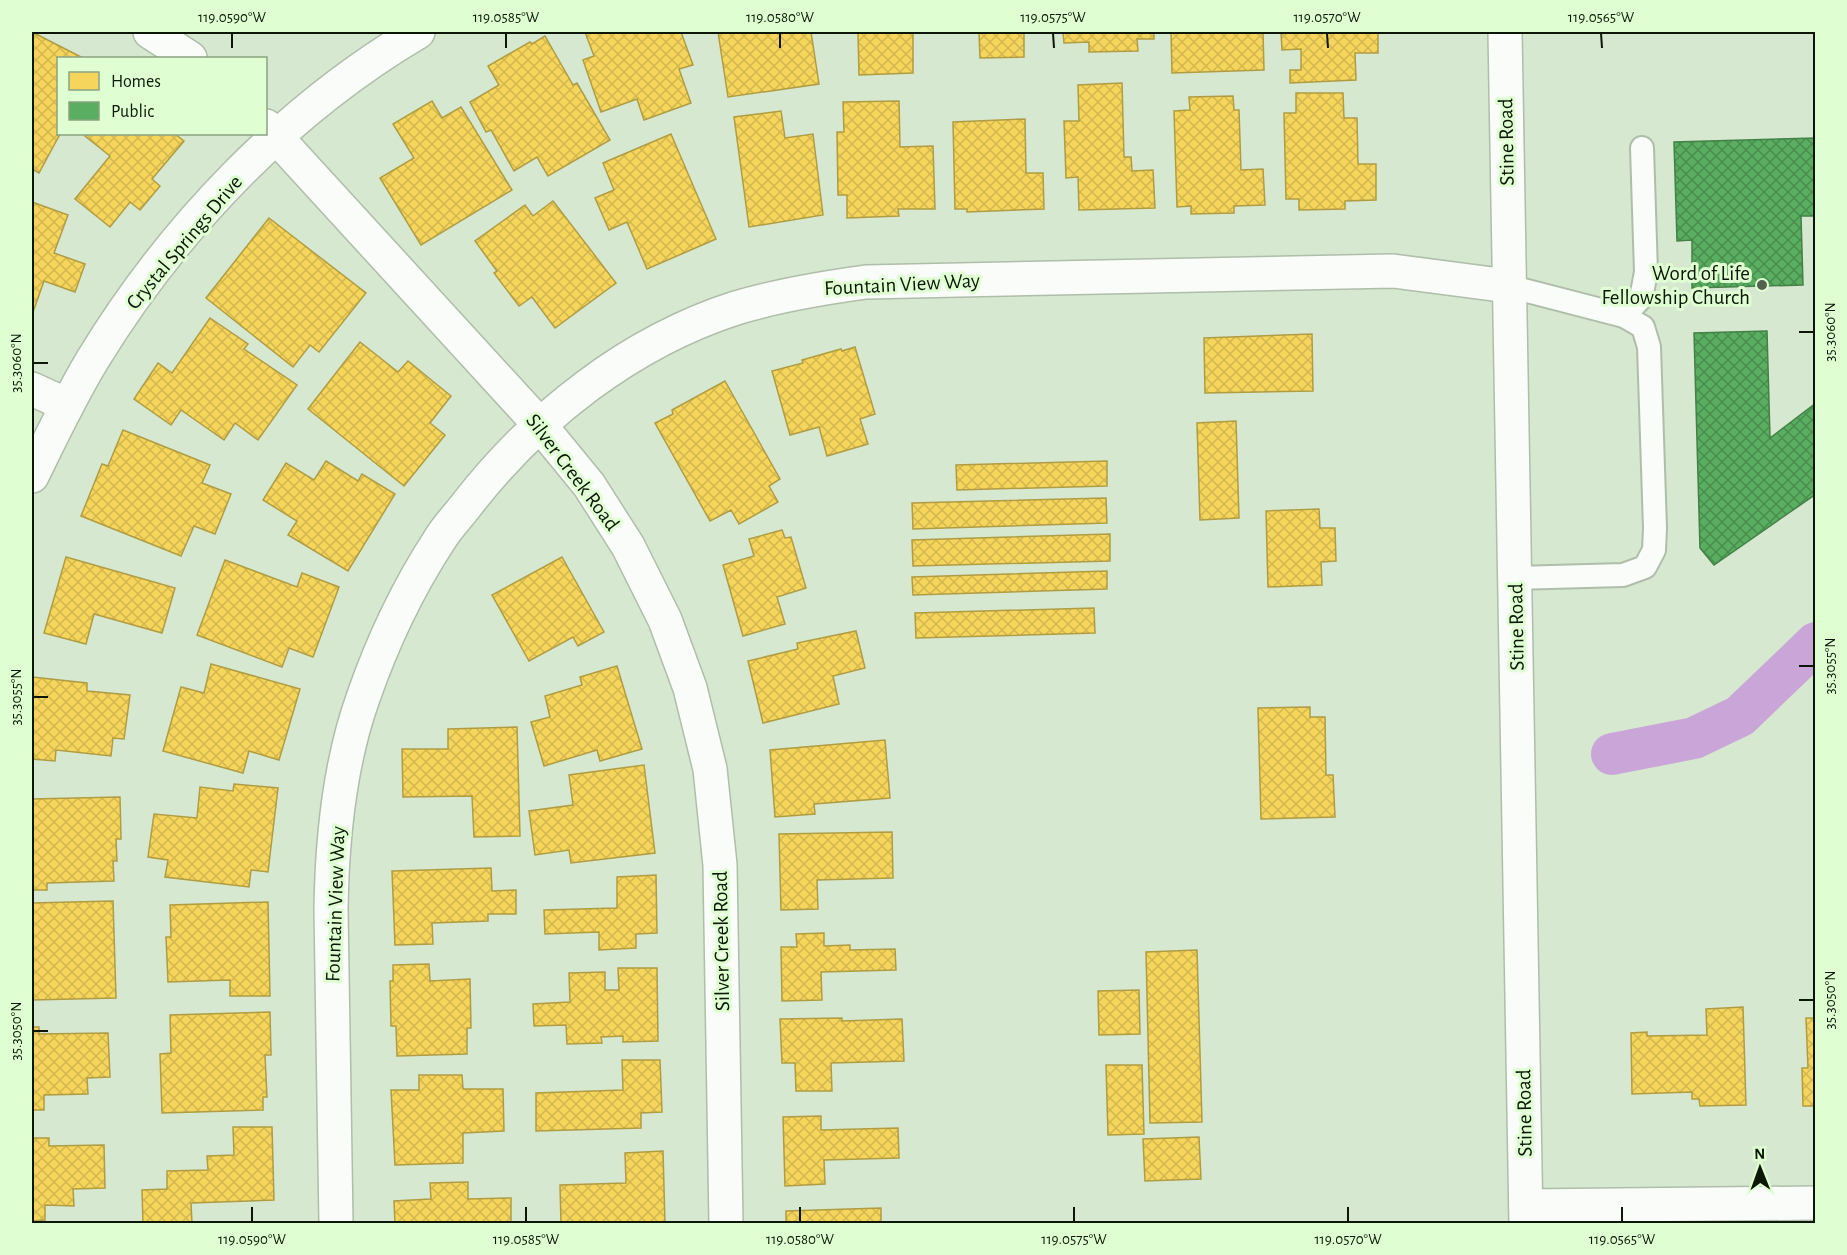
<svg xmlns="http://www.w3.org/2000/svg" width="1847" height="1255" font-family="'Alegreya Sans',sans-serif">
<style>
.homes{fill:url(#homes-cross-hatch);stroke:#b09c42;stroke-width:1.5}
.public{fill:url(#public-cross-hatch);stroke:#438146;stroke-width:1.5}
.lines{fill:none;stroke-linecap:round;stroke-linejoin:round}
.canal{stroke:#caa6d8;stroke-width:42}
.lane-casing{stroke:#afbdaa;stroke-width:26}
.street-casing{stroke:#afbdaa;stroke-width:36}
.secondary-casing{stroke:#afbdaa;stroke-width:36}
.lane{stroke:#f9fcf8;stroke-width:22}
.street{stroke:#f9fcf8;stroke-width:33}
.secondary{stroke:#f9fcf8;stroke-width:33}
.ticks{fill:none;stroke:#0c1707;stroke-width:2}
.poi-dot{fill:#53604d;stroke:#dfffd2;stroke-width:2}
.labels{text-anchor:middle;stroke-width:6;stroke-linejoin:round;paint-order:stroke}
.street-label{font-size:21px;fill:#0c1707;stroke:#dfffd2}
.poi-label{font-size:21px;fill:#0c1707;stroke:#dfffd2;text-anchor:end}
.neatline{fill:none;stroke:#0c1707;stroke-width:2}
.ticks-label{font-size:15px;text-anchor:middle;fill:#0c1707}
</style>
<defs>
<pattern id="homes-cross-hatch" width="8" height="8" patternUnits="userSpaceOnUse" patternTransform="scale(1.5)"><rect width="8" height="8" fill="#f6d55c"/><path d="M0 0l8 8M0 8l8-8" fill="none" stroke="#d2b64e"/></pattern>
<pattern id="public-cross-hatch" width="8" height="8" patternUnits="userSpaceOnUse" patternTransform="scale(1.5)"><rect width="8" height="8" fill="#5aae61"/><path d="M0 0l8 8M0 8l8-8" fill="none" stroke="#498d4e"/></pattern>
</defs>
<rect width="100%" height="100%" fill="#d6e8d0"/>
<!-- homes -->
<g class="homes">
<path d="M 32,32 L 83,58 L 58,58 L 60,134 L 39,173 L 32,169 Z"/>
<path d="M 585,32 L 681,32 L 693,65 L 679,69 L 691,103 L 644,120 L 637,99 L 601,112 L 583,60 L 594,56 Z"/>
<path d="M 718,32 L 811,32 L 819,84 L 728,97 Z"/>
<path d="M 858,32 L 928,32 L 928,33 L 913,33 L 913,73 L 859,75 Z"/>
<path d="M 979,32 L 1024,32 L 1024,57 L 980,58 Z"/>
<path d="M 1063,32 L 1154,32 L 1154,39 L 1137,39 L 1138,51 L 1089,52 L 1089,42 L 1064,43 Z"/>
<path d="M 1171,32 L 1263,32 L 1264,70 L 1172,73 Z"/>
<path d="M 1281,32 L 1378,32 L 1378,53 L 1355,53 L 1356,80 L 1290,83 L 1290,70 L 1301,70 L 1301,49 L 1282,50 Z"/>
<path d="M 545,36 L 573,85 L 577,83 L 610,140 L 548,176 L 537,157 L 514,171 L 491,130 L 486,132 L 470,102 L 499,85 L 488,66 L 530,42 L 532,44 Z"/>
<path d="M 1122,83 L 1124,157 L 1131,157 L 1132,171 L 1153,170 L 1155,208 L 1079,210 L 1078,177 L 1066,178 L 1064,121 L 1079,121 L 1078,85 Z"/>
<path d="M 1296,93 L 1343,93 L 1344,118 L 1357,118 L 1358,164 L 1376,164 L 1376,200 L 1345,201 L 1345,209 L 1299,210 L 1299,199 L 1286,199 L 1284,113 L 1296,113 Z"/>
<path d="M 1233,96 L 1234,110 L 1239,110 L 1241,170 L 1263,169 L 1265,205 L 1234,206 L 1234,213 L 1191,214 L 1191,206 L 1177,207 L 1174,111 L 1190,110 L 1189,97 Z"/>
<path d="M 432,101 L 442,118 L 461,107 L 512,190 L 421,245 L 380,178 L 414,158 L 393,124 Z"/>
<path d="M 899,101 L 900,147 L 933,146 L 935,209 L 898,209 L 899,216 L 847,218 L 847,195 L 838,195 L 837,132 L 844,132 L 843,102 Z"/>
<path d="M 781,111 L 785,138 L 813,134 L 823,215 L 749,227 L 734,117 Z"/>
<path d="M 1025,119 L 1026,173 L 1043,173 L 1044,209 L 967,212 L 967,209 L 955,209 L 953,122 Z"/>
<path d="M 88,134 L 175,134 L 184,141 L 152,179 L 160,186 L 140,210 L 130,202 L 110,227 L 75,199 L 110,156 L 85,136 Z"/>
<path d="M 671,134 L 716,239 L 647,269 L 627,222 L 609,230 L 595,198 L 614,190 L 603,163 Z"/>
<path d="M 553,201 L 616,283 L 555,328 L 532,297 L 519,306 L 494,273 L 497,271 L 475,241 L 525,205 L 533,216 Z"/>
<path d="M 32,202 L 68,215 L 54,253 L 85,264 L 75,292 L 44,281 L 32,315 Z"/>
<path d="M 269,218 L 366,293 L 319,352 L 310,345 L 293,367 L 206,298 Z"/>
<path d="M 210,318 L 248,344 L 244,349 L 297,385 L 258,440 L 235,423 L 224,440 L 181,410 L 171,425 L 134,399 L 158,363 L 172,373 Z"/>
<path d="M 1312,334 L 1313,391 L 1205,393 L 1204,338 Z"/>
<path d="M 360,342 L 398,372 L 408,361 L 451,396 L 430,423 L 445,435 L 404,486 L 308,409 Z"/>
<path d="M 855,347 L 875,414 L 860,419 L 868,444 L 827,456 L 819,427 L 790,435 L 772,371 L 803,363 L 802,360 L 841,349 L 842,351 Z"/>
<path d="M 725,381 L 780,479 L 769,486 L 778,502 L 739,524 L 731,510 L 710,521 L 655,423 L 673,414 L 672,410 Z"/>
<path d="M 1236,421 L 1239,518 L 1200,520 L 1197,423 Z"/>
<path d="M 123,430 L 210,465 L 202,483 L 231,494 L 215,534 L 194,526 L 181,556 L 81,516 L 102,464 L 108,466 Z"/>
<path d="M 326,461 L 358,481 L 362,474 L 395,494 L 348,571 L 288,535 L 297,521 L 263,500 L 286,463 L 314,480 Z"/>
<path d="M 1107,461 L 1107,486 L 957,490 L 956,465 Z"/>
<path d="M 1106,498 L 1107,523 L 913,529 L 912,503 Z"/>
<path d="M 1319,509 L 1320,528 L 1335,528 L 1336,561 L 1321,562 L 1322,585 L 1268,587 L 1266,511 Z"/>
<path d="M 782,530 L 785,538 L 791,537 L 806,588 L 777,597 L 785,624 L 743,636 L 723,565 L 754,556 L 749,539 Z"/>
<path d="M 1110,534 L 1110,561 L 913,566 L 912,540 Z"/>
<path d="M 66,557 L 175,588 L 162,633 L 94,614 L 86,644 L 44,633 Z"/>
<path d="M 562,557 L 604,632 L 578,646 L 573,637 L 529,661 L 492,595 Z"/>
<path d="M 225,560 L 297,587 L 302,573 L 339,587 L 313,657 L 289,648 L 282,667 L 197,635 Z"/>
<path d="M 1107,571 L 1107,589 L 913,595 L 912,577 Z"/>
<path d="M 1094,608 L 1095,633 L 916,638 L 915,613 Z"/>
<path d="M 856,631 L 865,668 L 833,676 L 839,704 L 763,723 L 748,661 L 798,649 L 797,643 Z"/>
<path d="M 211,664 L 300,689 L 279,760 L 249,751 L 243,773 L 163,751 L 181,687 L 204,693 Z"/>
<path d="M 617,666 L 642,749 L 600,761 L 597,750 L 544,766 L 531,722 L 550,717 L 545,696 L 582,685 L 580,677 Z"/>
<path d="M 32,677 L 87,683 L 87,691 L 130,695 L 124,739 L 113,738 L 111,756 L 56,750 L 55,761 L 32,759 Z"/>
<path d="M 1310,707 L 1310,717 L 1325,717 L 1326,775 L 1333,775 L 1335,817 L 1261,819 L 1258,708 Z"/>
<path d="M 517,727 L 520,836 L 474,837 L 472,796 L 403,797 L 402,749 L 448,749 L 448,729 Z"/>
<path d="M 885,740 L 890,798 L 814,804 L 815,814 L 775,817 L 770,750 Z"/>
<path d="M 644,765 L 655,853 L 571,863 L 569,850 L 535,855 L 529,811 L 573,805 L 569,775 Z"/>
<path d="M 234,784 L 278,788 L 268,872 L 251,870 L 249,887 L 165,877 L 168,860 L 148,857 L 154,814 L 197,818 L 200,787 L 233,791 Z"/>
<path d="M 120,797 L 121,839 L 116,839 L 117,861 L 113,861 L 114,881 L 47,883 L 47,890 L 32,890 L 32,799 Z"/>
<path d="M 892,832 L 893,878 L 817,880 L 818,909 L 781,910 L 779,834 Z"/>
<path d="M 491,868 L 492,891 L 516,890 L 516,914 L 488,914 L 488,921 L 432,923 L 433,944 L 395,945 L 392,871 Z"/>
<path d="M 656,875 L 657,933 L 636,934 L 636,948 L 599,950 L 599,932 L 545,934 L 544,910 L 617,908 L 617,877 Z"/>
<path d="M 113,901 L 116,998 L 32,1000 L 32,903 Z"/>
<path d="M 268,902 L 270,996 L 230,996 L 230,980 L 168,982 L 166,937 L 171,937 L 170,905 Z"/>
<path d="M 824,933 L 824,946 L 850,945 L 850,950 L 895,949 L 896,970 L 821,972 L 822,1000 L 782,1001 L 781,947 L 797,947 L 796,934 Z"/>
<path d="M 1197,950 L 1202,1122 L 1150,1123 L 1146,952 Z"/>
<path d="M 429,964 L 430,981 L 470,979 L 471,1028 L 467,1028 L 467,1054 L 397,1056 L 396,1026 L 391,1026 L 390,981 L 393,981 L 393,965 Z"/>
<path d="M 618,968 L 657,968 L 658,1041 L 623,1042 L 623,1036 L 601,1037 L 602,1043 L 567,1044 L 566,1025 L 534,1026 L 533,1004 L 570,1002 L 569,973 L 605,972 L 605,990 L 619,990 Z"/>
<path d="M 1139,990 L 1140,1034 L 1099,1035 L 1098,991 Z"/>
<path d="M 1743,1007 L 1746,1105 L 1700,1106 L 1699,1099 L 1692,1099 L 1692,1092 L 1632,1094 L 1631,1033 L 1647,1032 L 1647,1036 L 1707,1035 L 1706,1009 Z"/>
<path d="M 270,1012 L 271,1055 L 265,1055 L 267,1097 L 263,1097 L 263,1110 L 162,1113 L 160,1054 L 171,1053 L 170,1015 Z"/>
<path d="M 842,1018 L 842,1021 L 902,1019 L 904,1061 L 831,1063 L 832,1091 L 796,1091 L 795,1063 L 782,1063 L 780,1019 Z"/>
<path d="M 1806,1018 L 1816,1018 L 1816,1106 L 1803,1106 L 1802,1068 L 1808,1068 Z"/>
<path d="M 32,1027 L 39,1027 L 39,1034 L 108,1033 L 110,1077 L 87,1078 L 88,1094 L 44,1095 L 44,1110 L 32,1110 Z"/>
<path d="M 622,1060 L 660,1060 L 662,1112 L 641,1113 L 641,1128 L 536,1131 L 536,1093 L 623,1090 Z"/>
<path d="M 1106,1065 L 1142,1065 L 1144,1134 L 1108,1135 Z"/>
<path d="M 419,1075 L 462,1075 L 463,1089 L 503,1089 L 504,1131 L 463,1133 L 463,1163 L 395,1165 L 391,1090 L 419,1090 Z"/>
<path d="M 821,1116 L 821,1130 L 898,1128 L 899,1158 L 824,1160 L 825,1184 L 785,1186 L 783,1117 Z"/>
<path d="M 233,1127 L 272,1127 L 274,1200 L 191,1203 L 192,1224 L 143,1224 L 142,1190 L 167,1189 L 167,1171 L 208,1170 L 207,1156 L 234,1155 Z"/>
<path d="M 1199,1137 L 1201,1179 L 1145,1181 L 1143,1139 Z"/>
<path d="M 32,1138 L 49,1138 L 49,1146 L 104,1145 L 105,1188 L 73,1189 L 74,1206 L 45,1205 L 45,1220 L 32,1221 Z"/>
<path d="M 663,1151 L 665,1224 L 561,1224 L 560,1185 L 626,1183 L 625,1153 Z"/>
<path d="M 468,1182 L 468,1199 L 511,1198 L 511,1224 L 395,1224 L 394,1201 L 431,1199 L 430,1183 Z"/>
<path d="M 881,1208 L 881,1224 L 786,1224 L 786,1211 Z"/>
</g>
<!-- public -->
<g class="public">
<path d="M 1816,138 L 1816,216 L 1801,216 L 1803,285 L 1692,288 L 1692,240 L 1677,241 L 1674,142 Z"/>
<path d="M 1767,331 L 1770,438 L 1816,403 L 1816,494 L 1714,565 L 1700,548 L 1694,333 Z"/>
</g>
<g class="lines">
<!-- canal -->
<path class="canal" d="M 1612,754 L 1694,738 L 1740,716 L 1816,643"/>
<!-- lane casing -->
<g class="lane-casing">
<g id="lane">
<path d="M 1508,286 L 1624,316 L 1643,327 L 1649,347 L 1655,528 L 1654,550 L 1645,567 L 1623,575 L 1515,578"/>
<path d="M 1624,316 L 1641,298 L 1646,272 L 1642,148"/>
</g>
</g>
<!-- street casing -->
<g class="street-casing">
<g id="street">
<path d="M 150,32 L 190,58"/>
<path d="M 266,126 L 539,424 L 589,485 L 628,546 L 665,620 L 690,688 L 710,769 L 720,865 L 726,1224"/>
<path d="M 32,389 L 67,405"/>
<path d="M 32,476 C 51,437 70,397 93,359 C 173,228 286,110 418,32"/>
<path d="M 1526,1206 L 1816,1203"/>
<path d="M 336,1224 L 331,909 C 332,839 339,765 363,698 C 382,643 408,588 440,539 C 448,526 459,515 468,503 C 536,416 630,342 736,308 C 779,295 822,288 866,282 L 1393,271 L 1508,286"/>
</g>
</g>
<!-- secondary casing -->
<g class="secondary-casing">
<path id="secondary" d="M 1505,32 L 1526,1224"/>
</g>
<!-- lane -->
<use href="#lane" class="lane"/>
<!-- street -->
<use href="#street" class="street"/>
<!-- secondary -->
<use href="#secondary" class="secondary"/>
</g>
<!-- ticks -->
<path class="ticks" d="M 232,33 L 232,48M 506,33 L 506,48M 780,33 L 780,48M 1053,33 L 1054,48M 1327,33 L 1328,48M 1601,33 L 1602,48M 1799,332 L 1814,332M 33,363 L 48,363M 1799,666 L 1814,666M 33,697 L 48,697M 1799,1000 L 1814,1000M 33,1031 L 48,1031M 252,1207 L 252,1222M 526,1207 L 526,1222M 800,1207 L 800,1222M 1074,1207 L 1074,1222M 1348,1207 L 1348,1222M 1622,1207 L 1622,1222"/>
<!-- markers -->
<circle class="poi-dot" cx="1762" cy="285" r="6"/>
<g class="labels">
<!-- street labels -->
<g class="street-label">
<text transform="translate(1506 142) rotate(-91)" y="7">Stine Road</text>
<text transform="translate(184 242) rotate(-50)" y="7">Crystal Springs Drive</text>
<text transform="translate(902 284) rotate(-3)" y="7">Fountain View Way</text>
<text transform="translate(573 472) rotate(53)" y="7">Silver Creek Road</text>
<text transform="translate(1516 627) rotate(-91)" y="7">Stine Road</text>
<text transform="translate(335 904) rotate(-88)" y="7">Fountain View Way</text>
<text transform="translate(721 941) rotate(-91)" y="7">Silver Creek Road</text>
<text transform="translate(1524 1113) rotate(-91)" y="7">Stine Road</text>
</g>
<!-- poi labels -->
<g class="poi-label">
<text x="1750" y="280">Word of Life<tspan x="1750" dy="24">Fellowship Church</tspan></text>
</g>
</g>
<!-- border -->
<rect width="1847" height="1255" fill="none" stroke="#dfffd2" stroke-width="66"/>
<!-- legend -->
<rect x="57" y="57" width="210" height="78" fill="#dfffd2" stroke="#8ba281" stroke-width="1.5"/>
<rect x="69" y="72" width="30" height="18" fill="#f6d55c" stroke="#8ba281" stroke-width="1.5"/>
<text x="111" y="87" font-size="18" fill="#0c1707">Homes</text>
<rect x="69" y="102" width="30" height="18" fill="#5aae61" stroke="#8ba281" stroke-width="1.5"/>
<text x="111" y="117" font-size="18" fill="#0c1707">Public</text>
<!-- north arrow -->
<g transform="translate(1760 1168) rotate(359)" stroke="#dfffd2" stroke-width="4.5" paint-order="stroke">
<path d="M0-4.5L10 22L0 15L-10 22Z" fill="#0c1707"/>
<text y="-9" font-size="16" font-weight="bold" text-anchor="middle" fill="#0c1707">N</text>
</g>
<rect x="33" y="33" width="1781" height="1189" class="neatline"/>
<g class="ticks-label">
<text x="232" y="22">119.0590°W</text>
<text x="506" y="22">119.0585°W</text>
<text x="780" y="22">119.0580°W</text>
<text x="1053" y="22">119.0575°W</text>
<text x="1327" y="22">119.0570°W</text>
<text x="1601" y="22">119.0565°W</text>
<text transform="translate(1830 332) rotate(-90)" y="5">35.3060°N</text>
<text transform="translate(16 363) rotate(-90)" y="5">35.3060°N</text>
<text transform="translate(1830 666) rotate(-90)" y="5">35.3055°N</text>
<text transform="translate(16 697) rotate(-90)" y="5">35.3055°N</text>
<text transform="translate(1830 1000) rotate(-90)" y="5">35.3050°N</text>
<text transform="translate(16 1031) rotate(-90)" y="5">35.3050°N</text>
<text x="252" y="1244">119.0590°W</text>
<text x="526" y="1244">119.0585°W</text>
<text x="800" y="1244">119.0580°W</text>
<text x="1074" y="1244">119.0575°W</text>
<text x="1348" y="1244">119.0570°W</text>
<text x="1622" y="1244">119.0565°W</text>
</g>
</svg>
